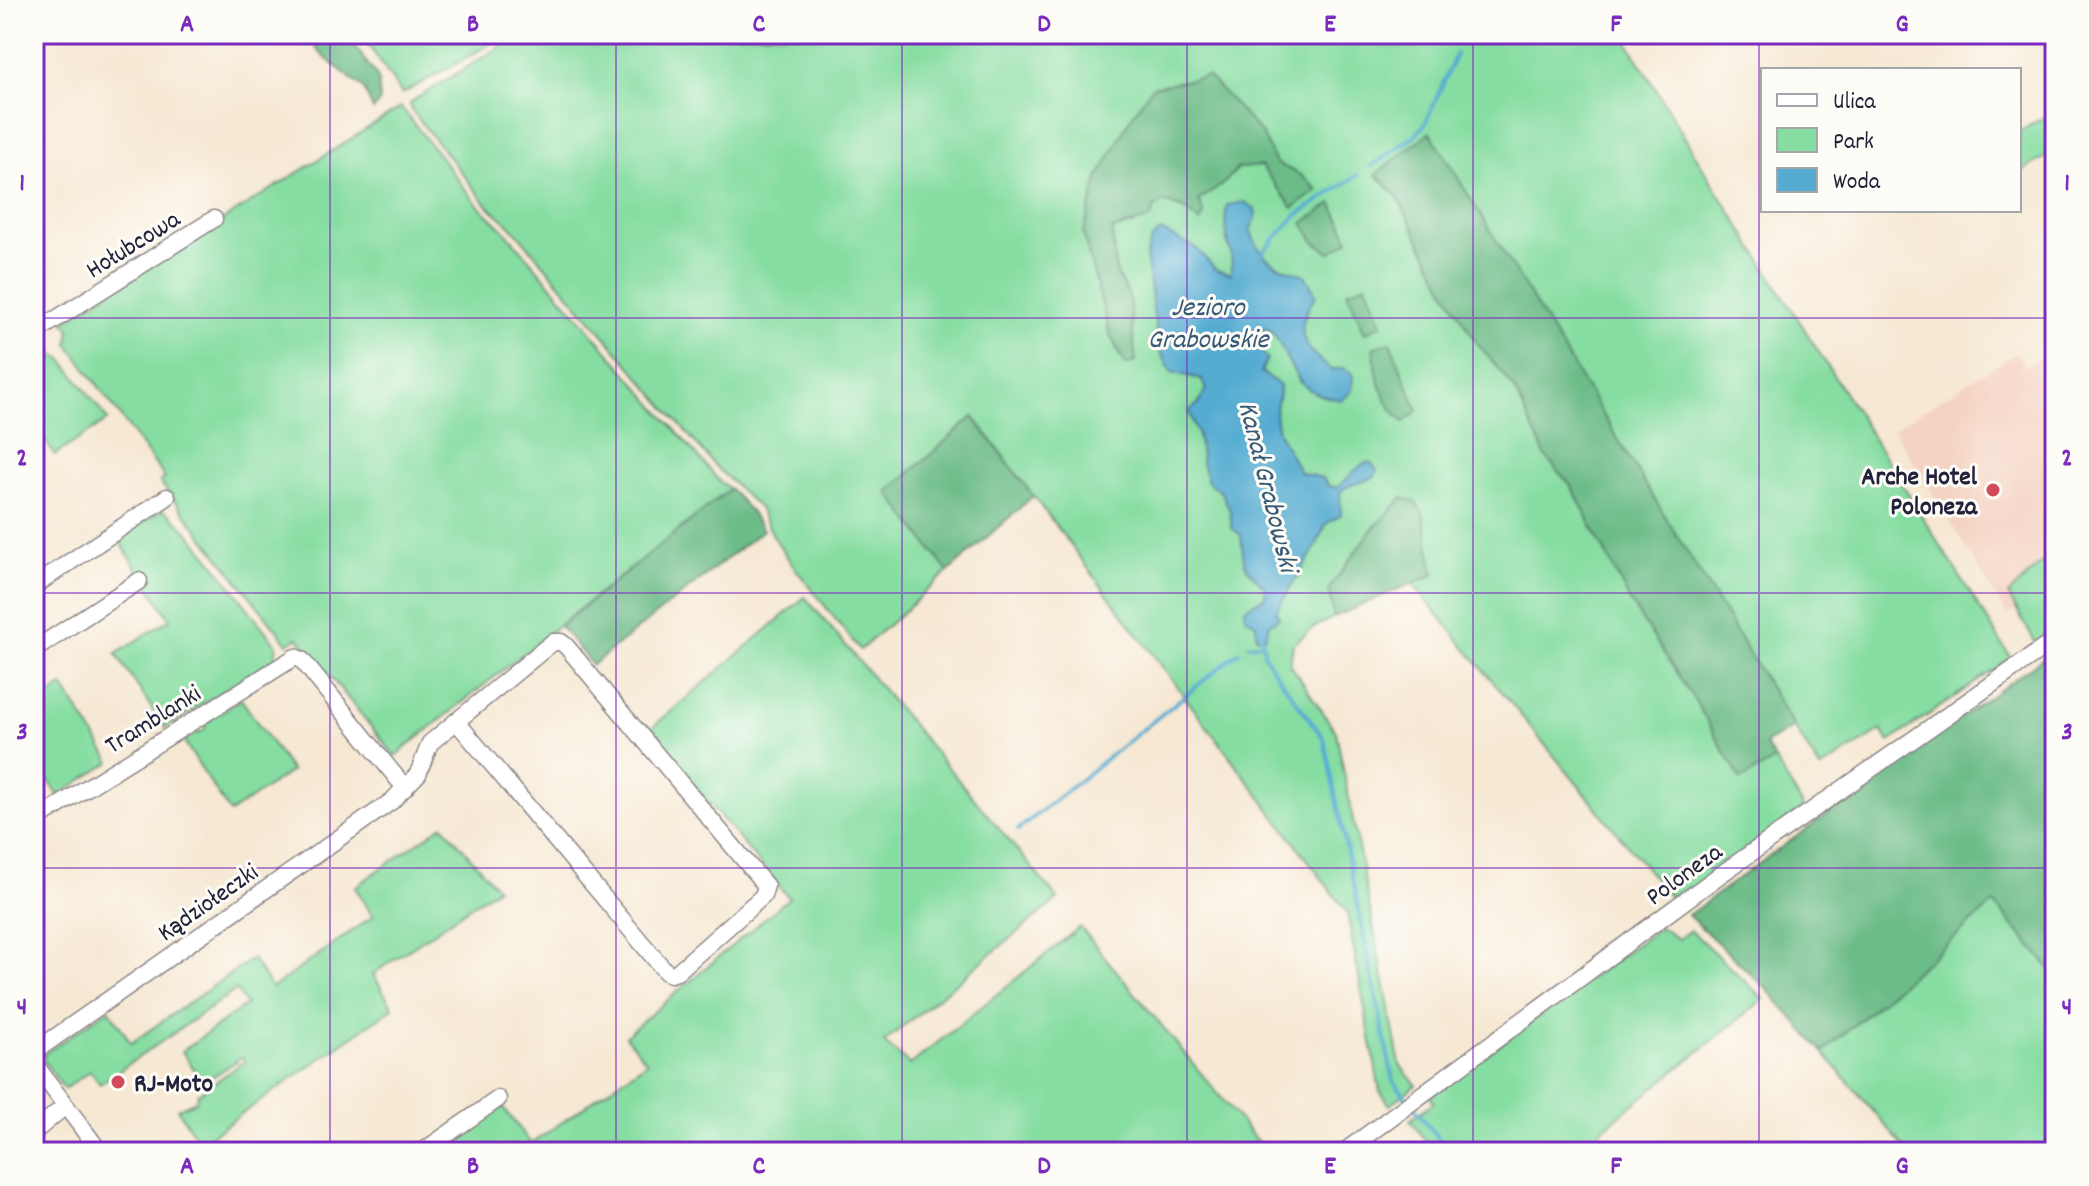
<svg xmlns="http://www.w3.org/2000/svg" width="2089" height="1186" font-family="Dekko,sans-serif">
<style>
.built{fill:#f5d3c2}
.green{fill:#86dda1;stroke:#54806e;stroke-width:2;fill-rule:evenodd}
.forest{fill:#6cbc87;stroke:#476f61;stroke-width:2}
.water{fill:#55acd1;stroke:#3c6786;stroke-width:2}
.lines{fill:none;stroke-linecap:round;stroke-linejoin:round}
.stream{stroke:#55acd1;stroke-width:4}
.minor-casing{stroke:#8c8587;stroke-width:19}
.minor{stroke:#fff;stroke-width:16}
.grid{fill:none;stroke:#7b2cbf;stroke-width:2;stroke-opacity:0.55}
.poi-dot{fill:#d1495b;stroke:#fdfcf7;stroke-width:3}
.labels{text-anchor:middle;stroke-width:6;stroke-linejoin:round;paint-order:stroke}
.street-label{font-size:26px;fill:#22223b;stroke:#fdfcf7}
.poi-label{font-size:26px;font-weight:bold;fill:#22223b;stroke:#fdfcf7;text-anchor:end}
.water-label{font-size:28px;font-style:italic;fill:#365977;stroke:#fdfcf7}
.neatline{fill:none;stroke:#7b2cbf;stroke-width:3}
.grid-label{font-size:26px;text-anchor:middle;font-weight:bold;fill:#7b2cbf}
</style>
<rect width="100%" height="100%" fill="#fdfcf7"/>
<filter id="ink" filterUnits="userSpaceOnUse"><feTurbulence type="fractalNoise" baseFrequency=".0125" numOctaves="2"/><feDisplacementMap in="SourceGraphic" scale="16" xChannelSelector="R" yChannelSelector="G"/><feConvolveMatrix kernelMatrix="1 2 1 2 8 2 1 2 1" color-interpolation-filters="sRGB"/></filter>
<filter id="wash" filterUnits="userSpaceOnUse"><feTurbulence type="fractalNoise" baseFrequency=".006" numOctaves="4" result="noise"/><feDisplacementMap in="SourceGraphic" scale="32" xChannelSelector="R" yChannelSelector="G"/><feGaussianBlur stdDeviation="1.8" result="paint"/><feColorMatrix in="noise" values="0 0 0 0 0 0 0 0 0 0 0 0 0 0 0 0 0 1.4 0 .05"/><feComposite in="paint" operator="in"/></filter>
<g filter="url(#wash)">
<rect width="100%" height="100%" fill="#f6e8d3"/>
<!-- built -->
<path class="built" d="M 2055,348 L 2055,550 L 2008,595 L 2016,610 L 2008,616 L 1893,429 L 2016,353 L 2025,367 Z"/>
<!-- green -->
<g class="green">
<path d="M 361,34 L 508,34 L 402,94 Z"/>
<path d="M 521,34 L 1623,34 L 1700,163 L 2011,658 L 1889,742 L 1882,730 L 1820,769 L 1429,133 L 1376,175 L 1397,196 L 1446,291 L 1475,340 L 1515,390 L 1546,457 L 1572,487 L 1631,603 L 1697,704 L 1741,779 L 1775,760 L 1804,808 L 1674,902 L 1413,584 L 1434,574 L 1402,498 L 1370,532 L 1329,589 L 1334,617 L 1313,628 L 1293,644 L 1290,664 L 1336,732 L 1400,1065 L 1416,1085 L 1390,1105 L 1380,1091 L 1347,912 L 974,417 L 888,492 L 948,572 L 860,650 L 794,567 L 775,539 L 759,508 L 716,467 L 511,226 L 489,207 L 412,111 L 410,104 L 414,100 ZM 1130,119 L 1262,134 L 1276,164 L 1301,175 L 1261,166 L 1238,168 L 1222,185 L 1184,209 L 1163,202 L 1133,225 L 1112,230 L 1115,266 L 1118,277 L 1129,296 L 1135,362 L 1120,356 L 1110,334 L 1083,234 ZM 1256,218 L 1250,229 C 1260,260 1275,267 1305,275 L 1316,295 C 1293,328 1299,347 1332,370 L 1344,368 L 1300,383 L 1276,335 L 1268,328 L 1258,333 L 1257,346 L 1261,371 L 1280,386 L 1275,415 L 1278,432 L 1300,473 L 1322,478 L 1329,486 L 1336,488 L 1352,474 L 1375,476 C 1363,484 1349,482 1340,492 L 1340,500 L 1333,518 L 1326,524 L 1315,548 L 1277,608 L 1276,612 L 1278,615 L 1269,624 L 1260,601 L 1265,597 L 1266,588 C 1244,567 1244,566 1241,535 L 1232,528 L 1230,511 L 1222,493 L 1208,482 L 1202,463 L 1198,435 L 1189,412 L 1198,404 L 1207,390 L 1201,379 L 1172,372 L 1158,347 L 1154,302 L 1196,248 L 1216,270 L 1231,274 L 1233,258 L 1226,239 Z"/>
<path d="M 401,107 L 478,205 L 504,230 L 720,482 L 730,489 L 395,756 L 298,637 L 288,644 L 160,482 L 165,478 L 68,344 L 70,330 L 64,321 Z"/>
<path d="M 2055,110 L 2055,151 L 2019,173 L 2019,132 Z"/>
<path d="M 38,337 L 46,349 L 62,359 L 108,420 L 55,455 L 34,426 L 34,340 Z"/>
<path d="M 162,510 C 184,516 254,620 277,645 L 275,658 L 165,728 L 116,654 L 170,619 L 118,539 Z"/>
<path d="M 2055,550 L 2055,633 L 2037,645 L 2008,595 Z"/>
<path d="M 805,597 L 1058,899 L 884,1042 L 910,1065 L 1080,927 L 1266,1152 L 430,1152 L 500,1103 L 531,1144 L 647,1062 L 625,1036 L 789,898 L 648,731 Z"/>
<path d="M 63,686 L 111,762 L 58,795 L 34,757 L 34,705 Z"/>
<path d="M 241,699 L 291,771 L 230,813 L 181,737 L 192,730 L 197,734 L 205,729 L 205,723 Z"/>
<path d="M 443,825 L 497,888 L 373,974 L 393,1008 L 200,1143 L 177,1109 L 196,1101 L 198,1094 L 245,1061 L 242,1057 L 203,1083 L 182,1051 L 246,1005 L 236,990 L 100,1084 L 90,1071 L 64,1089 L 44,1061 L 44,1054 L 109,1009 L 131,1043 L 252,959 L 272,988 L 373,916 L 355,887 Z"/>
<path d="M 1994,903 L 2055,974 L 2055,1152 L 1908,1152 L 1823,1052 Z"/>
<path d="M 1660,927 L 1678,939 L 1690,930 L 1764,999 L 1574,1152 L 1434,1152 L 1410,1120 L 1434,1102 L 1430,1096 Z"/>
</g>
<!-- forest -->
<g class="forest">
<path d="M 306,34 L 346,34 L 378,78 L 380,101 L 373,110 L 364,89 L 322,55 Z"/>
<path d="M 1208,76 L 1262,134 L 1276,163 L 1301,175 L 1318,190 L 1293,208 L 1261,166 L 1238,168 L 1222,185 L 1199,200 L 1204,215 L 1200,222 L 1184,209 L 1164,202 L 1154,208 L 1151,218 L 1112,230 L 1115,266 L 1118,277 L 1129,296 L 1136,362 L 1126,365 L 1110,334 L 1083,234 L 1098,178 L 1130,119 L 1152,87 Z"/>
<path d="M 1430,132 L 1794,727 L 1765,744 L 1775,760 L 1741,780 L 1697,704 L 1631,603 L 1572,487 L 1546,457 L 1515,390 L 1475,340 L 1446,291 L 1397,196 L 1376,174 Z"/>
<path d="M 1332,203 L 1349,240 L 1330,253 L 1314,241 L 1303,223 Z"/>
<path d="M 1366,284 L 1382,324 L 1365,333 L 1347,291 Z"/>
<path d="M 1390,342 L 1418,411 L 1404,422 C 1381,403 1377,377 1373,348 Z"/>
<path d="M 973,417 L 1033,496 L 948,572 L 888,492 Z"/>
<path d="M 730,489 L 749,510 L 763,530 L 592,665 L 560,626 Z"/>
<path d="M 1403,498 L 1415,502 L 1423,513 L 1434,574 L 1334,617 L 1329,589 L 1370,532 Z"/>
<path d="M 2046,656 L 2055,667 L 2055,974 L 1994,903 L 1823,1052 L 1767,989 L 1688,915 Z"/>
</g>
<!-- water -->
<path class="water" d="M 1245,202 L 1255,209 L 1256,218 L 1250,229 C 1260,260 1275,267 1305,275 L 1316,295 C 1293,328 1300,347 1332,370 L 1344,368 L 1353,374 L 1352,391 L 1342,400 C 1308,395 1299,385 1285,355 C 1280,345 1277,336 1268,328 L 1258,332 L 1257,346 L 1267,359 L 1261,372 L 1280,386 L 1275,415 L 1278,432 L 1300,473 L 1322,478 L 1329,486 L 1337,488 C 1348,480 1356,465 1370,462 L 1377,470 L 1375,476 C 1363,484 1349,482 1340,492 L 1341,515 L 1326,524 L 1315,548 L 1276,611 L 1279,618 L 1269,624 L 1266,636 L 1256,637 L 1256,624 L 1245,616 L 1245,608 L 1265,597 L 1266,588 C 1243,566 1244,568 1241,535 L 1232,528 L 1230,511 L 1222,493 L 1208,482 L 1202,463 L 1198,435 L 1189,411 L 1198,404 L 1207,389 L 1201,379 L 1171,372 L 1158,347 L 1146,255 L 1151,240 L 1161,231 L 1196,248 L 1216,270 L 1231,274 C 1235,248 1221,234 1227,205 Z"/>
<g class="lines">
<!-- stream -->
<g class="stream">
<path d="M 1463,39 L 1466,34"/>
<path d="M 1371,166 L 1415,136 L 1425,124 L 1456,54"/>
<path d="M 1260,255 L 1297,215 L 1358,175"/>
<path d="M 1261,632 L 1264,653 L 1272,668 L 1324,739 L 1393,1080 L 1408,1100"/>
<path d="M 1249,645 L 1262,643"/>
<path d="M 1018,830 L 1239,652"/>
<path d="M 1414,1107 L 1449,1152"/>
</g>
</g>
</g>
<g filter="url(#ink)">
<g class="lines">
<!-- minor casing -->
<g class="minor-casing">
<g id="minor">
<path d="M 34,333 L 214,219"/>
<path d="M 34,586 L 167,497"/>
<path d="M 34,650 L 139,581"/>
<path d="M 34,821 L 295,657 L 302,660 L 405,788"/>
<path d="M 34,1052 L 392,801 L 418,774 L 430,743 L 553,642 L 561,642 L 566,646 L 766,886 L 763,896 L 677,972 L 671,974 L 666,972 L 456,721"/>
<path d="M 34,1063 L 100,1152"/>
<path d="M 34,1132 L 65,1106"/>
<path d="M 422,1152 L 498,1099"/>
<path d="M 1344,1152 L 1717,877 L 2055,640"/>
</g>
</g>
<!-- minor -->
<use href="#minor" class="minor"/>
</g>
</g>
<!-- grid -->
<path class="grid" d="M 330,34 L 330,1152M 616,34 L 616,1152M 902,34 L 902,1152M 1187,34 L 1187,1152M 1473,34 L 1473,1152M 1759,34 L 1759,1152M 34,318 L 2055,318M 34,593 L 2055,593M 34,868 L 2055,868"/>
<!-- markers -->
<g class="poi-dot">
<circle cx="1993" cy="490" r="8"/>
<circle cx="118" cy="1082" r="8"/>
</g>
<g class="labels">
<!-- street labels -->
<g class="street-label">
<text transform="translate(132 243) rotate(-32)" y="9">Hołubcowa</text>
<text transform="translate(152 718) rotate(-32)" y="9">Tramblanki</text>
<text transform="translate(1683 873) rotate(-36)" y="9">Poloneza</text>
<text transform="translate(207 901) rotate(-35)" y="9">Kądziołeczki</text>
</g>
<!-- poi labels -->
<g class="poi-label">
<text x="1977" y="484">Arche Hotel<tspan x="1977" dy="30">Poloneza</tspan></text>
<text x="134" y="1091" text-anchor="start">RJ-Moto</text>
</g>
<!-- water labels -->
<g class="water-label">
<text x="1208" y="315">Jezioro<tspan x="1208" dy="32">Grabowskie</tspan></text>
<text transform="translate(1270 486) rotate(76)" y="10">Kanał Grabowski</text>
</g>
</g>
<!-- margin -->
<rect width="2089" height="1186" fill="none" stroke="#fdfcf7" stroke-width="88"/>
<!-- legend -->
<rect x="1761" y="68" width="260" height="144" fill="#fdfcf7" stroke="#a5a5ac" stroke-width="2"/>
<rect x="1777" y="94" width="40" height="12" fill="#ffffff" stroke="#a5a5ac" stroke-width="2"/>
<text x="1833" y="108" font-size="24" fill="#22223b">Ulica</text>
<rect x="1777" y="128" width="40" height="24" fill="#86dda1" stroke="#a5a5ac" stroke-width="2"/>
<text x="1833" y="148" font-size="24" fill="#22223b">Park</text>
<rect x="1777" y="168" width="40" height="24" fill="#55acd1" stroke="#a5a5ac" stroke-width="2"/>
<text x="1833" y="188" font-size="24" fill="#22223b">Woda</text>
<rect x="44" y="44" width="2001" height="1098" class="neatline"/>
<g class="grid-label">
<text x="187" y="31">A</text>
<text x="473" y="31">B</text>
<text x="759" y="31">C</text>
<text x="1044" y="31">D</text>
<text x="1330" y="31">E</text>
<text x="1616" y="31">F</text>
<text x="1902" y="31">G</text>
<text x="22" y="190">1</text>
<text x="2067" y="190">1</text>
<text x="22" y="465">2</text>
<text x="2067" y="465">2</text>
<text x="22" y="739">3</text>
<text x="2067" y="739">3</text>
<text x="22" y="1014">4</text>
<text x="2067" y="1014">4</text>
<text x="187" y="1173">A</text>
<text x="473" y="1173">B</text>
<text x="759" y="1173">C</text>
<text x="1044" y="1173">D</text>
<text x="1330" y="1173">E</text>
<text x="1616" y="1173">F</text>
<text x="1902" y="1173">G</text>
</g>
</svg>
